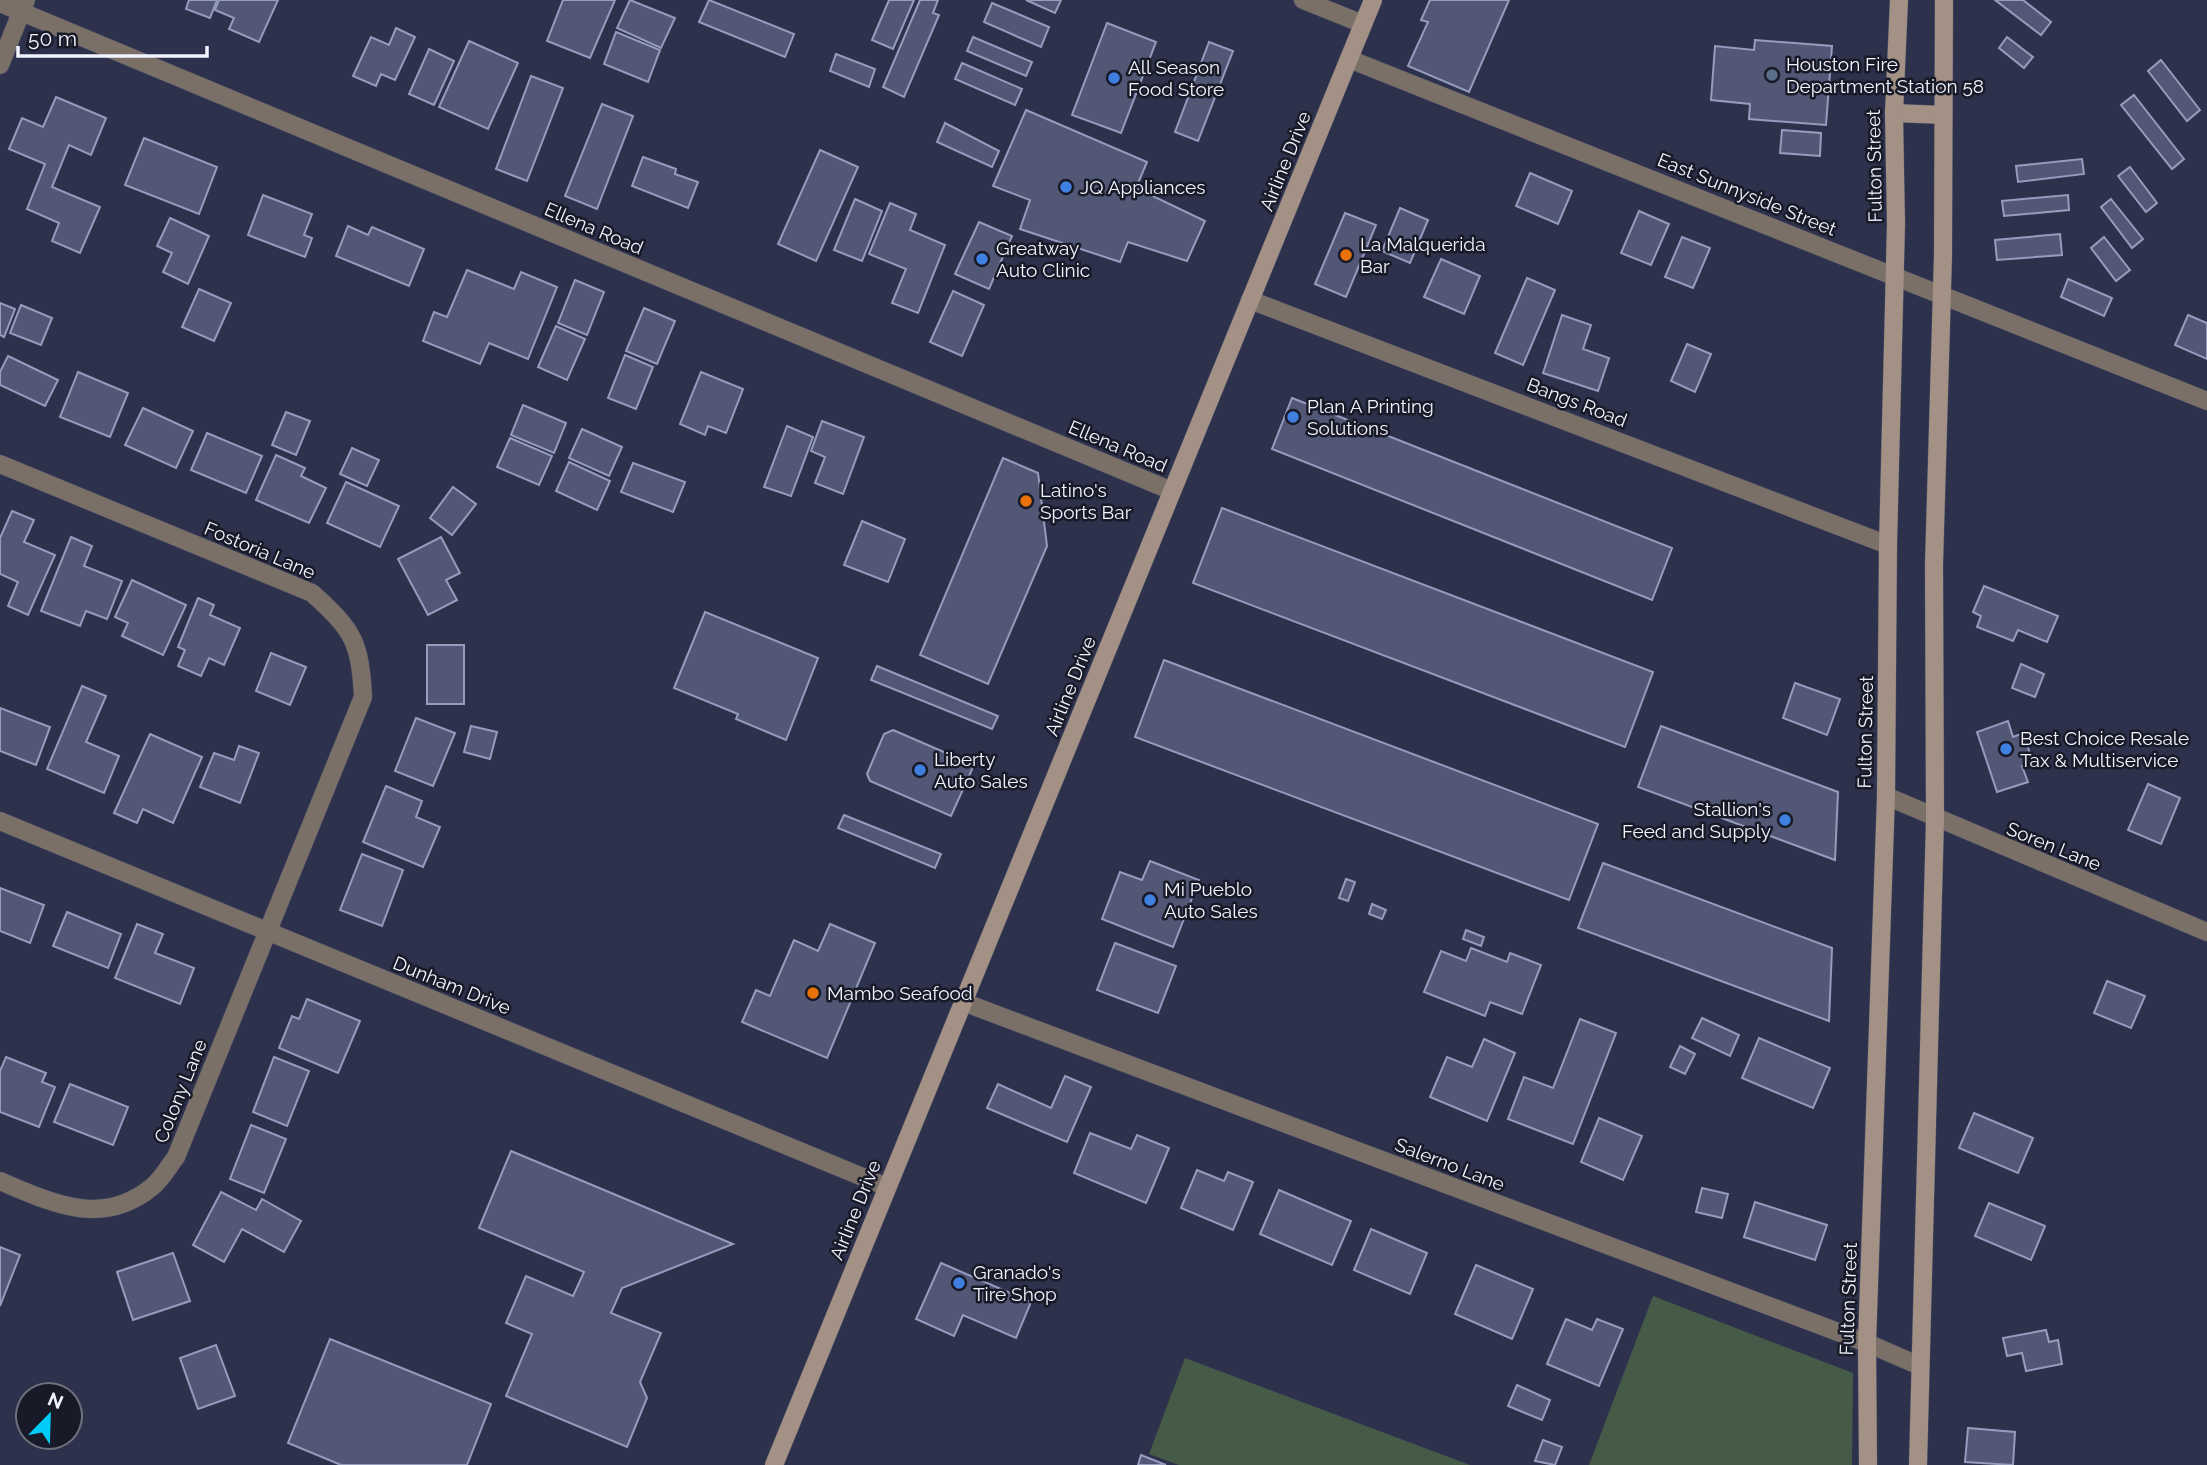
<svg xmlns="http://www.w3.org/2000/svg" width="2207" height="1465" font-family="Raleway,sans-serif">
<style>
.green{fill:#465a48}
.building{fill:#525776;stroke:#969cbe;stroke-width:2}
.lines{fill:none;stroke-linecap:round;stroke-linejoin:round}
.street-casing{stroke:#484c65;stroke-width:19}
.secondary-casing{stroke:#484c65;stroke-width:19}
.street{stroke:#7a7068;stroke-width:18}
.secondary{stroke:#a29184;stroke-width:18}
.service-dot{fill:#5c6f8a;stroke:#181a27;stroke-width:2.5}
.shop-dot{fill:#3f7fe0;stroke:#181a27;stroke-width:2.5}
.food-dot{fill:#e8710a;stroke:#181a27;stroke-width:2.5}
.labels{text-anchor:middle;stroke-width:5;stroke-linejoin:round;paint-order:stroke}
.poi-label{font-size:19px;fill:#f1f3fe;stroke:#181a27;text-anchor:start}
.street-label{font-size:19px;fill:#f1f3fe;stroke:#181a27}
</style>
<rect width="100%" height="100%" fill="#2d314c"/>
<!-- green -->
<g class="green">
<path d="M 1653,1296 L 1853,1373 L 1852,1465 L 1589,1465 Z"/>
<path d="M 1185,1358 L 1470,1465 L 1179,1465 L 1149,1454 Z"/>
</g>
<!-- building -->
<g class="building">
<path d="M 189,0 L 217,0 L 210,18 L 186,9 Z"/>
<path d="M 219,0 L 278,0 L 259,42 L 229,29 L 234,18 L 215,10 Z"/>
<path d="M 563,0 L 615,0 L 590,58 L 547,41 Z"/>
<path d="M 630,0 L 675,18 L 661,48 L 617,28 Z"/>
<path d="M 709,0 L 794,34 L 785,57 L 699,22 Z"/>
<path d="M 889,0 L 914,0 L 893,49 L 872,40 Z"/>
<path d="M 920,0 L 938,0 L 933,13 L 939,15 L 904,97 L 883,87 Z"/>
<path d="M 1026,0 L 1061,0 L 1055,13 Z"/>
<path d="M 1430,0 L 1509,0 L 1469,92 L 1408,66 L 1428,22 L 1421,20 Z"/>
<path d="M 1995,0 L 2023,0 L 2051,22 L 2041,35 Z"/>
<path d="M 992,3 L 1049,27 L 1041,47 L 984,22 Z"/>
<path d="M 1107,23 L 1156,42 L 1121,133 L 1072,115 Z"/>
<path d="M 396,28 L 415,37 L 395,80 L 381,74 L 376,86 L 353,76 L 371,37 L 389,45 Z"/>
<path d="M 616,32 L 660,50 L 648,82 L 604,64 Z"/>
<path d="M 973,37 L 1032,62 L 1026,76 L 967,51 Z"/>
<path d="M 2007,37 L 2033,57 L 2024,68 L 1999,48 Z"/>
<path d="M 1755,40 L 1832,46 L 1826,125 L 1749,119 L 1750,104 L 1711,100 L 1715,46 L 1754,50 Z"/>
<path d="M 469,41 L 518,63 L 488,129 L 439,107 Z"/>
<path d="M 1209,42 L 1233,51 L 1198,141 L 1175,132 Z"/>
<path d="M 429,49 L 454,61 L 434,105 L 409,94 Z"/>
<path d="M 836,54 L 875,69 L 869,87 L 830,71 Z"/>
<path d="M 2161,60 L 2200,110 L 2187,121 L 2148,71 Z"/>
<path d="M 962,63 L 1022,89 L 1015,105 L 955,79 Z"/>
<path d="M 531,76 L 563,88 L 527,181 L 496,169 Z"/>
<path d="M 2134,95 L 2184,159 L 2172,169 L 2121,105 Z"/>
<path d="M 56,97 L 106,118 L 91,155 L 69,145 L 52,187 L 100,207 L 80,253 L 52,241 L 59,223 L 27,209 L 45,164 L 9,149 L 22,118 L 43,127 Z"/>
<path d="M 602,104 L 633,116 L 597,209 L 565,196 Z"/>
<path d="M 1026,110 L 1147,162 L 1136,188 L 1205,221 L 1187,261 L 1128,242 L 1120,262 L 1020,229 L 1030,200 L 993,186 Z"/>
<path d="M 945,123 L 999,151 L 992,167 L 937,142 Z"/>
<path d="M 1782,130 L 1821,133 L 1820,156 L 1780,153 Z"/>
<path d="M 144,138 L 217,167 L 199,214 L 125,185 Z"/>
<path d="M 820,150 L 858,167 L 816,261 L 778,244 Z"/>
<path d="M 643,157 L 676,169 L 675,174 L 698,182 L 688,208 L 632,186 Z"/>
<path d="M 2082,159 L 2084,174 L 2018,182 L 2016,166 Z"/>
<path d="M 2130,167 L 2157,203 L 2146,212 L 2118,176 Z"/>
<path d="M 1530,173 L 1572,191 L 1558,224 L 1516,206 Z"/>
<path d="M 263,195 L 312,214 L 304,235 L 312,238 L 305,257 L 248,235 Z"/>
<path d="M 2068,195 L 2069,210 L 2004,216 L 2002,201 Z"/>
<path d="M 855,199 L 882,211 L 862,261 L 834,250 Z"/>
<path d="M 2111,199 L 2143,239 L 2132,248 L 2101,207 Z"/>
<path d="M 890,203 L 916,214 L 910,230 L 945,245 L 918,313 L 892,303 L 906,269 L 869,254 Z"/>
<path d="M 1400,208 L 1428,220 L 1410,263 L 1382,251 Z"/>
<path d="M 1639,211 L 1669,224 L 1651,265 L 1621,253 Z"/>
<path d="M 1345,213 L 1376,225 L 1346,297 L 1315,284 Z"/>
<path d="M 170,218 L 209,236 L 188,284 L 163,272 L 172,253 L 157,246 Z"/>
<path d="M 979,222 L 1012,236 L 989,289 L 955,274 Z"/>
<path d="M 348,226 L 368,235 L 372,227 L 424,249 L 409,286 L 336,256 Z"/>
<path d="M 2060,234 L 2062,255 L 1997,260 L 1995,240 Z"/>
<path d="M 1682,237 L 1710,248 L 1693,288 L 1665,277 Z"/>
<path d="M 2104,237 L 2130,270 L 2116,281 L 2091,248 Z"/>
<path d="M 1441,259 L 1480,276 L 1464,314 L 1424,297 Z"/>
<path d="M 467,270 L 514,289 L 521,272 L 557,287 L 528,359 L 489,343 L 480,364 L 423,341 L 434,312 L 447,317 Z"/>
<path d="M 1527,278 L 1555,290 L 1523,365 L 1495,353 Z"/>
<path d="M 2068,279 L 2112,298 L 2104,316 L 2061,297 Z"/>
<path d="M 575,280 L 604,292 L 587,335 L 558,323 Z"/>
<path d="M 199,289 L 231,303 L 214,341 L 182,327 Z"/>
<path d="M 953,291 L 984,305 L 962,356 L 930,342 Z"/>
<path d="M 0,303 L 15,309 L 4,337 L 0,335 Z"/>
<path d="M 21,305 L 52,318 L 41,345 L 10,333 Z"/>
<path d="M 644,308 L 675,321 L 657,364 L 626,351 Z"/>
<path d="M 1562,315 L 1591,325 L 1583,349 L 1609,358 L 1598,391 L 1543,373 Z"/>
<path d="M 2188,315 L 2207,323 L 2207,359 L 2175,345 Z"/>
<path d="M 556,326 L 585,339 L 567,380 L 538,367 Z"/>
<path d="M 1687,344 L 1711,354 L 1695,392 L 1671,381 Z"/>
<path d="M 625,355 L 653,367 L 636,409 L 608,398 Z"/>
<path d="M 8,356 L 58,380 L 45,406 L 0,385 L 0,372 Z"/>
<path d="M 78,372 L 128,393 L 110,437 L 60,417 Z"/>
<path d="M 701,372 L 743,389 L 726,433 L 708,426 L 705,435 L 680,424 Z"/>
<path d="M 1292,398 L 1672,548 L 1652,600 L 1272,449 Z"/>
<path d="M 523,405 L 566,423 L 554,453 L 511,435 Z"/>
<path d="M 143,408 L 193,431 L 176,468 L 125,445 Z"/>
<path d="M 286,412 L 310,421 L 296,455 L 272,445 Z"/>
<path d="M 822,421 L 864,437 L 843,494 L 815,483 L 825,457 L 811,451 Z"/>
<path d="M 787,426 L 813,437 L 791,496 L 764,487 Z"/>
<path d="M 582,429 L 622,447 L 609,476 L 569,458 Z"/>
<path d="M 207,433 L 262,456 L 246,493 L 191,470 Z"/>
<path d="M 510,438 L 552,456 L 539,485 L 497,467 Z"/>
<path d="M 352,448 L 379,460 L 367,486 L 340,474 Z"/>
<path d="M 276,455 L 305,468 L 301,476 L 326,488 L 309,523 L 256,500 Z"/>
<path d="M 1003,458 L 1038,473 L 1047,546 L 988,684 L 920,655 Z"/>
<path d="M 569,462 L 610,481 L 597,510 L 556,491 Z"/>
<path d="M 633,463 L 685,482 L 673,512 L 621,492 Z"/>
<path d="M 346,482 L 399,506 L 380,547 L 327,523 Z"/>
<path d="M 453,487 L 476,504 L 452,535 L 430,518 Z"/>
<path d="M 1222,508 L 1653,672 L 1625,747 L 1193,583 Z"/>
<path d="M 12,511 L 34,520 L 24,542 L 55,555 L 28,615 L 8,606 L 18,582 L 0,574 L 0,538 Z"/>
<path d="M 862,521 L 905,539 L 888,582 L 844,565 Z"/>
<path d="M 71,537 L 92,546 L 84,566 L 122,581 L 107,619 L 86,611 L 80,626 L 41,611 Z"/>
<path d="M 441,537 L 460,573 L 446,580 L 457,600 L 428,615 L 398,559 Z"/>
<path d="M 132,580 L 186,605 L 163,655 L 122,636 L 128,623 L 115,617 Z"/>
<path d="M 1984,586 L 2058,616 L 2047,642 L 2018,630 L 2013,641 L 1977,627 L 1981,616 L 1973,612 Z"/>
<path d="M 198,598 L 214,605 L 210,615 L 240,628 L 224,665 L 209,658 L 201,676 L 178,666 L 185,650 L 178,647 Z"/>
<path d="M 705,612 L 818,658 L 786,740 L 736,719 L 738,714 L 674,688 Z"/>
<rect x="427" y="645" width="37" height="59"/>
<path d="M 271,653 L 306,667 L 290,705 L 256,691 Z"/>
<path d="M 1164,660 L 1598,824 L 1569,900 L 1135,737 Z"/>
<path d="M 2021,664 L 2044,674 L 2035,697 L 2012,688 Z"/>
<path d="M 877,666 L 998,716 L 992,729 L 871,680 Z"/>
<path d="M 1795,683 L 1840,699 L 1827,735 L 1783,718 Z"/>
<path d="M 82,686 L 106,696 L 86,742 L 119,756 L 104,793 L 47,769 Z"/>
<path d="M 0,708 L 50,727 L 36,765 L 0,751 Z"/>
<path d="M 416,718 L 455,733 L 433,786 L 395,771 Z"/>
<path d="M 2008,721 L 2013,737 L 2023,733 L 2033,762 L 2022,766 L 2028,782 L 1997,792 L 1977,732 Z"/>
<path d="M 471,726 L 497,732 L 490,759 L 464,752 Z"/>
<path d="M 1661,726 L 1838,792 L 1835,860 L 1638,787 Z"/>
<path d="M 893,730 L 974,765 L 951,816 L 870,781 L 867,774 L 884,734 Z"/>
<path d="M 150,734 L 202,757 L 173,823 L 143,809 L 137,823 L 114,813 Z"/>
<path d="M 239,746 L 259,753 L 240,803 L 200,787 L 214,753 L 234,760 Z"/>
<path d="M 2148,784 L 2180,798 L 2161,844 L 2128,830 Z"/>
<path d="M 386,786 L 422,801 L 416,817 L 440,827 L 423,867 L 363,842 Z"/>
<path d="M 844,815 L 941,854 L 935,868 L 838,828 Z"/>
<path d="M 362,854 L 403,870 L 382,926 L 340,910 Z"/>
<path d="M 1150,861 L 1199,880 L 1173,947 L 1102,919 L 1120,872 L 1142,880 Z"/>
<path d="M 1603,863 L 1832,948 L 1829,1021 L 1578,928 Z"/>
<path d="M 1346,879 L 1355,882 L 1348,901 L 1339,898 Z"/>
<path d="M 0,888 L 44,905 L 30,943 L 0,931 Z"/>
<path d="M 1372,904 L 1386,910 L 1382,919 L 1369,914 Z"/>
<path d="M 67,912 L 121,934 L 108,968 L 53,946 Z"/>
<path d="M 137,924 L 163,934 L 155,953 L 194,968 L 180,1004 L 115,978 Z"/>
<path d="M 830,924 L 875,943 L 827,1058 L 742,1022 L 756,990 L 770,996 L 794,940 L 818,951 Z"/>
<path d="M 1466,930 L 1484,937 L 1481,946 L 1463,939 Z"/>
<path d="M 1115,943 L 1176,966 L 1158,1013 L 1097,990 Z"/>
<path d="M 1471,948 L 1507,962 L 1510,953 L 1541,965 L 1522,1014 L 1490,1002 L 1485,1016 L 1424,992 L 1441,951 L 1466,961 Z"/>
<path d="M 2107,981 L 2145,996 L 2131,1028 L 2094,1013 Z"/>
<path d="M 307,999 L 360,1021 L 338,1073 L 279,1048 L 292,1016 L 299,1019 Z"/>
<path d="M 1702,1018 L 1739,1035 L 1730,1056 L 1692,1038 Z"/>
<path d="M 1580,1019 L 1616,1033 L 1573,1144 L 1508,1119 L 1524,1077 L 1553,1088 Z"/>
<path d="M 1759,1038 L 1830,1068 L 1813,1108 L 1742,1078 Z"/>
<path d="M 1484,1039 L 1515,1053 L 1487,1121 L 1430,1097 L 1447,1057 L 1472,1067 Z"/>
<path d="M 1680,1046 L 1695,1054 L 1685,1074 L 1670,1067 Z"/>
<path d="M 6,1057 L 46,1073 L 42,1082 L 55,1087 L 39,1127 L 0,1112 L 0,1071 Z"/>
<path d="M 274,1057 L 309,1071 L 287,1126 L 253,1112 Z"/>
<path d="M 1065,1076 L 1091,1087 L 1067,1142 L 987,1108 L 998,1084 L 1051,1108 Z"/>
<path d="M 70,1084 L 128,1107 L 113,1145 L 54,1122 Z"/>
<path d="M 1974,1113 L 2033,1138 L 2018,1173 L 1959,1148 Z"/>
<path d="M 1599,1118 L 1642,1136 L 1623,1180 L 1581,1162 Z"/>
<path d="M 251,1125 L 286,1139 L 264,1193 L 230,1179 Z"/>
<path d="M 1090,1133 L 1131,1149 L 1137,1135 L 1169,1148 L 1146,1203 L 1074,1173 Z"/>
<path d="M 511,1151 L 733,1244 L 622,1288 L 611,1313 L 661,1333 L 640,1382 L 647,1398 L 627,1447 L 506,1396 L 532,1334 L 506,1323 L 526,1276 L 573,1296 L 584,1272 L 479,1228 Z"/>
<path d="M 1197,1170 L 1224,1181 L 1228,1172 L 1253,1182 L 1233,1230 L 1181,1208 Z"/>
<path d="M 1702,1188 L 1728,1194 L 1722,1218 L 1696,1212 Z"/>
<path d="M 1279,1190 L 1351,1221 L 1332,1265 L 1260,1234 Z"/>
<path d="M 221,1192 L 256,1210 L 262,1199 L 301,1221 L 284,1252 L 242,1229 L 224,1262 L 193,1245 Z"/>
<path d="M 1755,1202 L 1827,1225 L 1815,1260 L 1744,1237 Z"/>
<path d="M 1989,1203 L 2045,1226 L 2031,1260 L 1975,1236 Z"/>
<path d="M 1371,1229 L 1427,1253 L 1410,1294 L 1354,1270 Z"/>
<path d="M 0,1247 L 20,1255 L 0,1306 Z"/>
<path d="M 173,1253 L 190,1301 L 133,1320 L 117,1272 Z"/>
<path d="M 941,1263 L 1031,1302 L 1016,1338 L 963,1315 L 954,1336 L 916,1319 Z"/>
<path d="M 1476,1265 L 1533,1289 L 1512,1339 L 1455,1314 Z"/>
<path d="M 1566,1319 L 1592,1330 L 1597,1319 L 1623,1329 L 1599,1386 L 1547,1364 Z"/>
<path d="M 2046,1330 L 2049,1342 L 2058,1340 L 2062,1364 L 2026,1371 L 2022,1353 L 2007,1356 L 2003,1338 Z"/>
<path d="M 330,1339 L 491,1404 L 467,1465 L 341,1465 L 288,1443 Z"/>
<path d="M 216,1345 L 235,1396 L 198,1409 L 180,1358 Z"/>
<path d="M 1517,1385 L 1550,1400 L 1542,1420 L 1508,1406 Z"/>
<path d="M 1968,1428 L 2015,1432 L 2013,1465 L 1965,1462 Z"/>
<path d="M 1543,1440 L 1562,1447 L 1555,1465 L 1535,1461 Z"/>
<path d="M 1141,1455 L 1166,1465 L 1138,1465 Z"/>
</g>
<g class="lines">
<!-- street casing -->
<g class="street-casing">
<g id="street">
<path d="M 1303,0 L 1363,24"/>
<path d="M 0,3 L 1172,491"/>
<path d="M 1349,59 L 2207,401"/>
<path d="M 0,65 L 26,0"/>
<path d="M 1250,300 L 1888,545"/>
<path d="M 0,464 L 312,593 C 353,630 360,641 363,697 L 176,1157 C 169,1166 162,1179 152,1187 C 102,1228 52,1203 0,1181"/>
<path d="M 1886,796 L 2207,932"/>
<path d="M 0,821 L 887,1187"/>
<path d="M 963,1002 L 1867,1343 L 1920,1366"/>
</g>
</g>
<!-- secondary casing -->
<g class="secondary-casing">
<g id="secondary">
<path d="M 1894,113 L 1943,115"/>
<path d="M 774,1465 L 1373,0"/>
<path d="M 1868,1465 L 1867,1343 L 1886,796 L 1888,545 L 1896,224 L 1894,113 L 1899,0"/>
<path d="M 1918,1465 L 1935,819 L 1934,565 L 1943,255 L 1944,0"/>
</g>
</g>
<!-- street -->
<use href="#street" class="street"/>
<!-- secondary -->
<use href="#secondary" class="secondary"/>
</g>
<!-- markers -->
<circle class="service-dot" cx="1772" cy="75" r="7"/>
<g class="shop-dot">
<circle cx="1114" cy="78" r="7"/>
<circle cx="1066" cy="187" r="7"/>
<circle cx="982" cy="259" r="7"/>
<circle cx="1293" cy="417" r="7"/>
<circle cx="2006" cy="749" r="7"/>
<circle cx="920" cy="770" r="7"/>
<circle cx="1785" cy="820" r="7"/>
<circle cx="1150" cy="900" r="7"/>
<circle cx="959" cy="1283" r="7"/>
</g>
<g class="food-dot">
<circle cx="1346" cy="255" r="7"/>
<circle cx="1026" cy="501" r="7"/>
<circle cx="813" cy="993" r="7"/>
</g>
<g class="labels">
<!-- poi labels -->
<g class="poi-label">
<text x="1786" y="71">Houston Fire<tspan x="1786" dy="22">Department Station 58</tspan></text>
<text x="1128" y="74">All Season<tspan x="1128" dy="22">Food Store</tspan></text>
<text x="1080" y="194">JQ Appliances</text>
<text x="1360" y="251">La Malquerida<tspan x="1360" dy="22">Bar</tspan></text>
<text x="996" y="255">Greatway<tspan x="996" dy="22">Auto Clinic</tspan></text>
<text x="1307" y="413">Plan A Printing<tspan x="1307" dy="22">Solutions</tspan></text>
<text x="1040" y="497">Latino's<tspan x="1040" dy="22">Sports Bar</tspan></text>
<text x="2020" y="745">Best Choice Resale<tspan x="2020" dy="22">Tax &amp; Multiservice</tspan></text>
<text x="934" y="766">Liberty<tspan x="934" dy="22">Auto Sales</tspan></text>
<text x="1771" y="816" text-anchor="end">Stallion's<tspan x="1771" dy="22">Feed and Supply</tspan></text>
<text x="1164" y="896">Mi Pueblo<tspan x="1164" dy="22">Auto Sales</tspan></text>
<text x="827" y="1000">Mambo Seafood</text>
<text x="973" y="1279">Granado's<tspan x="973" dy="22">Tire Shop</tspan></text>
</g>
<!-- street labels -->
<g class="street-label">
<text transform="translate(1285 161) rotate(-68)" y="7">Airline Drive</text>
<text transform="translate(1874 166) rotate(-91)" y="7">Fulton Street</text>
<text transform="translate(1747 194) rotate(22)" y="7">East Sunnyside Street</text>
<text transform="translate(594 228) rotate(23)" y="7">Ellena Road</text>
<text transform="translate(1577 402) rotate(21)" y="7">Bangs Road</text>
<text transform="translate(1118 446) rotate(23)" y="7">Ellena Road</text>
<text transform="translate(260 550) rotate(23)" y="7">Fostoria Lane</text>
<text transform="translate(1070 686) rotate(-68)" y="7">Airline Drive</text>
<text transform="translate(1865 732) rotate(-89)" y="7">Fulton Street</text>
<text transform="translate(2054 846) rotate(22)" y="7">Soren Lane</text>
<text transform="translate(452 985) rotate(22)" y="7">Dunham Drive</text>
<text transform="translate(180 1091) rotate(-68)" y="7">Colony Lane</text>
<text transform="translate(1450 1164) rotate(21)" y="7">Salerno Lane</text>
<text transform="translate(855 1210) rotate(-68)" y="7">Airline Drive</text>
<text transform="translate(1848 1299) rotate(-88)" y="7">Fulton Street</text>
</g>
</g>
<!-- north arrow -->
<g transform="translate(49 1416) rotate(23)"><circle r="33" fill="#181a27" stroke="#6f717d" stroke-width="2"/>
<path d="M0-5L12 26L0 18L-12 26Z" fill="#00cbf9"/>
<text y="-10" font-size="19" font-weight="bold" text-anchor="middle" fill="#f1f3fe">N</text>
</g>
<!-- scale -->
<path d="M18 46v10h189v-10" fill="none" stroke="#f1f3fe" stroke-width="3.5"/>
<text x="28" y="46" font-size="21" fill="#f1f3fe" stroke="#181a27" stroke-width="5" paint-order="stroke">50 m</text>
</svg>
